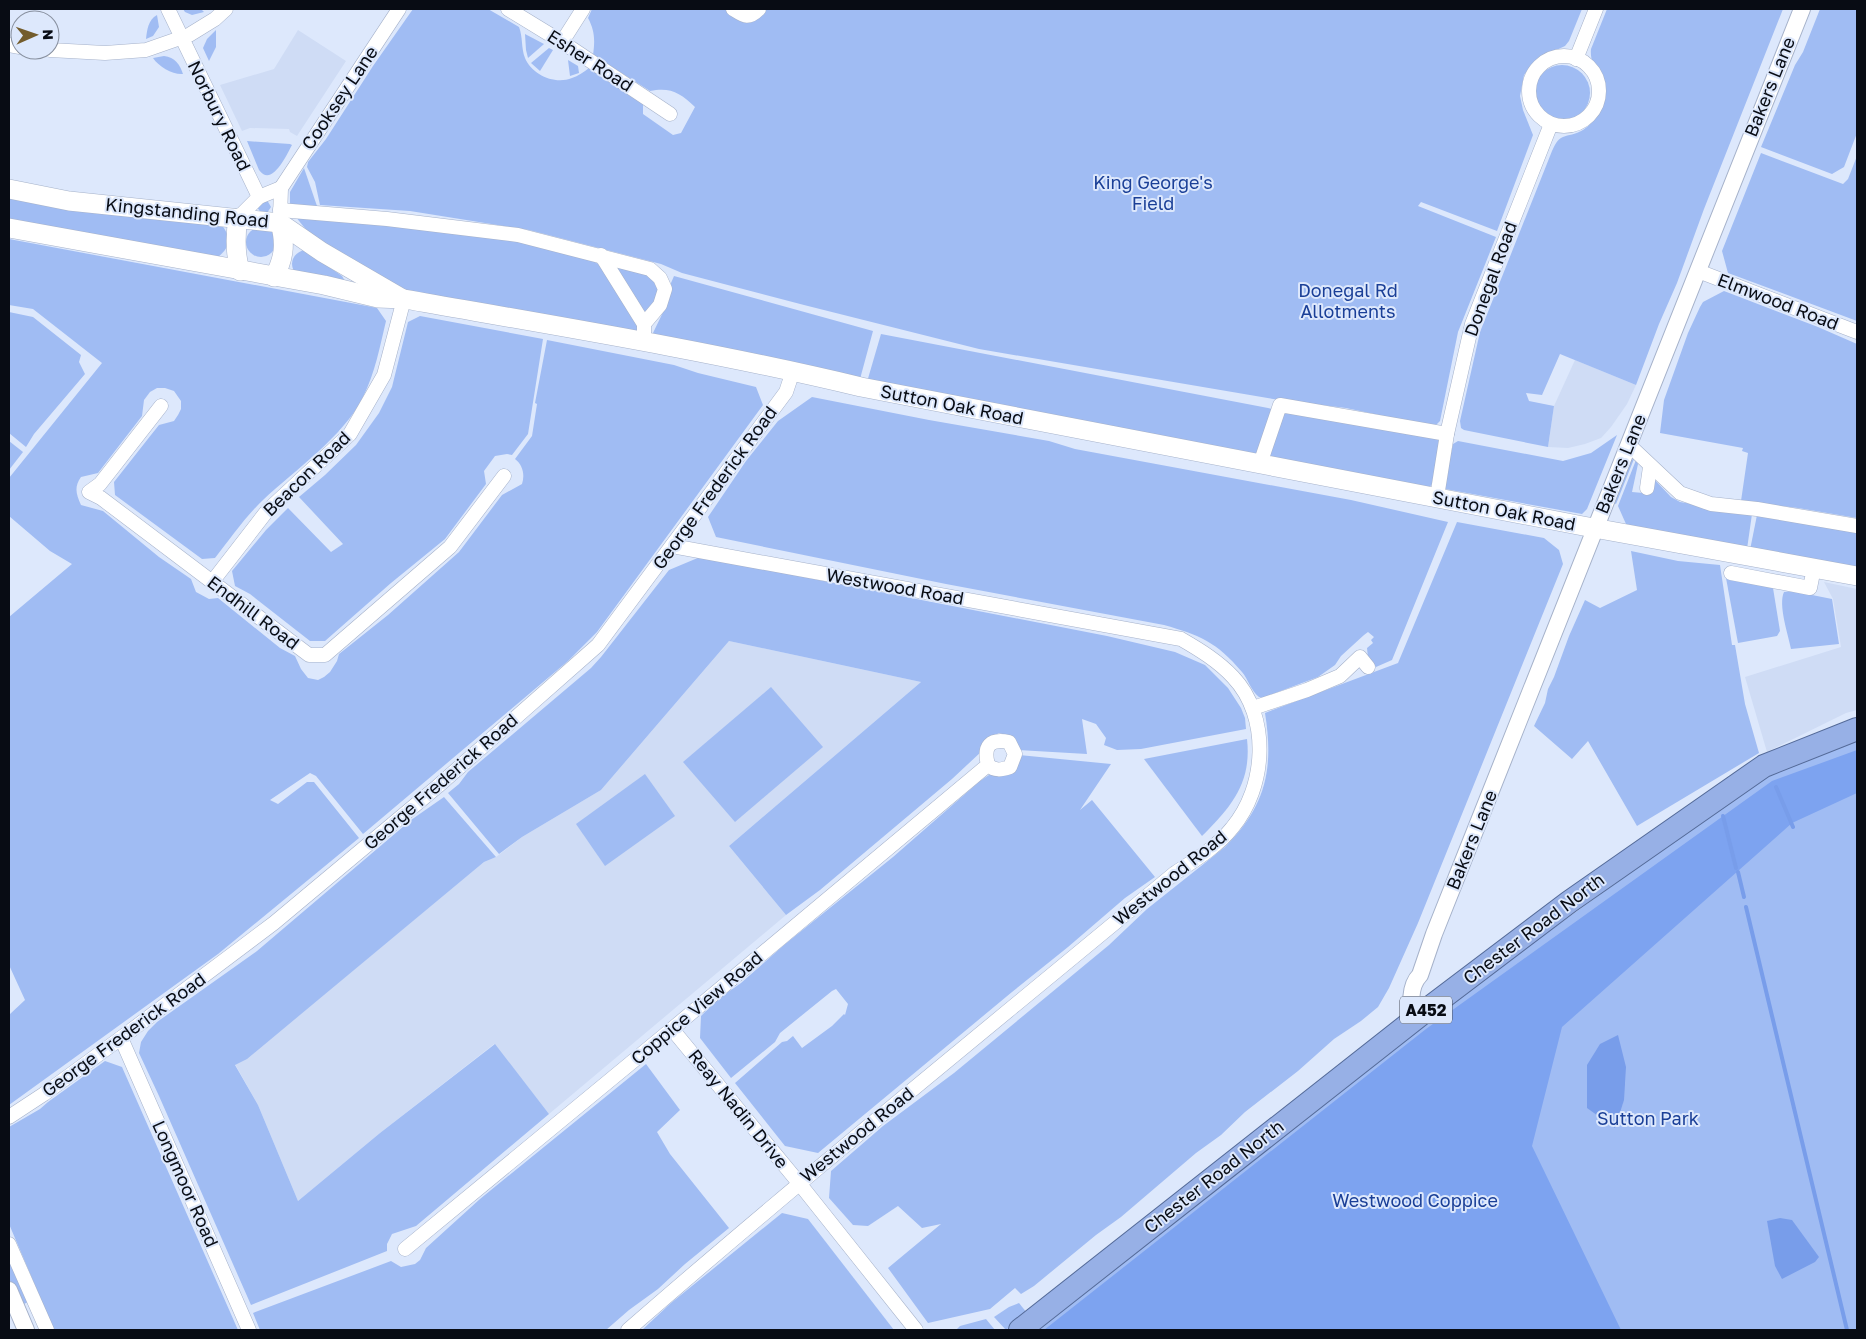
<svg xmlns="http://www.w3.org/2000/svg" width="1866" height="1339" font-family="'Golos Text',sans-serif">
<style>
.built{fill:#cfdcf5}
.green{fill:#a0bcf3}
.forest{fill:#7da3f0}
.water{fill:#789dea}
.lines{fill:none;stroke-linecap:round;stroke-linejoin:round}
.stream{stroke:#789dea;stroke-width:4}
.minor-casing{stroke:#a6b2ca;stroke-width:15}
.tertiary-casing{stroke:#a6b2ca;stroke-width:18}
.secondary-casing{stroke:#a6b2ca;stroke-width:20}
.trunk-casing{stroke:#546a98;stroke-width:24}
.minor{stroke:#fff;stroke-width:14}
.tertiary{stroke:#fff;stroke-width:16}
.secondary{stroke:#fff;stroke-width:19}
.trunk{stroke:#97b0e6;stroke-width:22}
.labels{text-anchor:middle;stroke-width:4;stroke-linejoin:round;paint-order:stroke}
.shield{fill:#dde8fc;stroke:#484e5a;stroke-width:1}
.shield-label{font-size:16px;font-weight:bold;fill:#080c14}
.street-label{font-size:18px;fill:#080c14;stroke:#dde8fc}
.park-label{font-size:18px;fill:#1a3f97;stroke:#dde8fc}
</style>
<rect width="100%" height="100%" fill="#dde8fc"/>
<!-- built -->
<g class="built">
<path d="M 298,30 L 346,61 L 297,136 L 290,132 L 289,129 L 250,128 L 242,131 L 220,85 L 274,69 Z"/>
<path d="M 1575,360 L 1636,385 L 1627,404 L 1611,427 L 1601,438 L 1585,444 L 1568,448 L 1548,447 L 1554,406 Z"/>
<path d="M 1824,582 L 1857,589 L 1857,710 L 1846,713 L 1767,752 L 1745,677 L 1841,647 L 1833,599 Z"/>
<path d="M 729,641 L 921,682 L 729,846 L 786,915 L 549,1114 L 494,1044 L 380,1133 L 298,1201 L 258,1105 L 235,1064 L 247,1058 L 484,862 L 496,857 L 522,837 L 601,790 Z"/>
</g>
<!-- green -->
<g class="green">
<path d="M 183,9 L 201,9 L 204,12 L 192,15 L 185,12 Z"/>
<path d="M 413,9 L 488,9 L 519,27 C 523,37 521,48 525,58 C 532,75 555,85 572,78 C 578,76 584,72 589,68 L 643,102 L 643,114 L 673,135 L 681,133 L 695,107 C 680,93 671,87 650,91 L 593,55 C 595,41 595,31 588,18 L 592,9 L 729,9 L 736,14 L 760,9 L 1582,9 L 1569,41 L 1565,46 L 1537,59 L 1524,75 L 1520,96 L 1523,110 L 1533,135 L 1497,231 L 1421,202 L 1418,206 L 1496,237 L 1458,332 L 1440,421 L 1436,425 L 1431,426 L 1346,408 L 1273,399 L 979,349 L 804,305 L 682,273 L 661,264 L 529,230 L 410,211 L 320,205 L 315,182 L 307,167 L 308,162 L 326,139 L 373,66 Z"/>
<path d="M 1607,9 L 1783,9 L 1704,209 L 1677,283 L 1659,324 L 1636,385 L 1560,354 L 1542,395 L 1526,393 L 1529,401 L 1554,406 L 1548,447 L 1464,430 L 1461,428 L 1460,421 L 1480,332 L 1552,151 C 1554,147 1556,141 1561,138 C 1566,135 1573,135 1579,132 C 1591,127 1603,111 1604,98 C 1605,80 1589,67 1591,49 Z"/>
<path d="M 1820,9 L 1857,9 L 1857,133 L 1844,167 L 1832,174 L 1761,147 L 1795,65 L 1803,52 Z"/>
<path d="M 157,15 L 159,27 L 153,36 L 146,39 C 147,30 148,20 157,15 Z"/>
<path d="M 216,30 L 216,47 L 209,61 L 203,48 L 207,39 Z"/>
<path d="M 525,34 L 544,44 L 528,58 L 526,50 Z"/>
<path d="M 549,48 L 553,50 L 540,71 L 531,63 Z"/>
<path d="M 164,56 C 175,57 180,65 183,74 C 173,75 159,67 153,58 Z"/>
<path d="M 568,60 L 578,66 L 579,73 L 570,76 Z"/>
<circle cx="1562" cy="93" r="28"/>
<path d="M 247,141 L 290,144 L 292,145 C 287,154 272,188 259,170 Z"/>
<path d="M 1761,153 L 1843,184 L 1848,179 L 1857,156 L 1857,321 L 1728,273 L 1722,251 Z"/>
<path d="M 304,168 L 318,209 L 290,204 L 290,192 Z"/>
<path d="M 9,194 L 219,222 C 231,235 232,246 218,257 L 9,221 Z"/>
<path d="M 267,200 L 271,207 L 267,213 L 261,213 L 257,207 Z"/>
<path d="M 295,216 L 388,223 L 517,241 L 595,262 L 602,267 L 637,324 L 637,333 L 407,293 L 369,276 L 308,232 Z"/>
<circle cx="261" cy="242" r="15"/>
<path d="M 9,239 L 367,306 L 377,308 L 386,321 C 380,346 375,373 363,397 C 344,436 295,470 263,500 C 245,517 230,539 215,558 L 202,559 L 115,495 L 114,482 L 151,435 L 159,425 L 174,421 L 178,415 L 181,409 L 181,401 L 174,391 L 165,388 L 157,388 L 150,392 L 144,400 L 142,416 L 98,473 L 81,477 C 74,487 76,494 81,505 L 103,511 L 159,557 L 191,579 L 196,592 L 209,599 L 218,598 L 280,648 L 295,656 L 301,669 L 308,678 L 318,680 L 324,677 L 330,672 L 337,661 L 339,654 L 388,615 L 459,552 L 502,495 L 522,484 C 525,475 523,465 515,459 L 532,436 L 537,404 L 535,403 L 547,340 L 674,365 L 698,373 L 756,387 L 763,405 L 597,632 L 568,661 L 363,834 L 316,776 L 310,773 L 270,800 L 278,804 L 307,782 L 314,782 L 359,838 L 218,954 L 9,1105 L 9,1015 L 25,1000 L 9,965 L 9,617 L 72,564 L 50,551 L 9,516 L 9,478 L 102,363 L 33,309 L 9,305 Z"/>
<path d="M 305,250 L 342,276 L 345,281 L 294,271 C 289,262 294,252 305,250 Z"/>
<path d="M 620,266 L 654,276 L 661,294 L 645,315 L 617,268 Z"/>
<path d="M 674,276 L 873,331 L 860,379 L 652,335 L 669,300 L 671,283 Z"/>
<path d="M 1724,291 L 1818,327 L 1857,344 L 1857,518 L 1798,508 L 1741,501 L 1748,453 L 1742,451 L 1743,448 L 1660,433 L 1664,400 L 1688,333 L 1700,307 L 1703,302 Z"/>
<path d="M 9,312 L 33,317 L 81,355 L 79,362 L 85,374 L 34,434 L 26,447 L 9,433 Z"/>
<path d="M 420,316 L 543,339 L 528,434 L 512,455 L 507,454 L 495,456 L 484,471 L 486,484 L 445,539 L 391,583 L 325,641 L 310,641 L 250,594 L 235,586 L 232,571 L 266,530 L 288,508 L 331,552 L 343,544 L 299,497 L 325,475 L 356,445 L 379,413 L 392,387 L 408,322 Z"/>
<path d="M 881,334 L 1268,408 L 1272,409 L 1261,450 L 1256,455 L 867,382 Z"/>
<path d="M 812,397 L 929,420 L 1049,441 L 1075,449 L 1351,500 L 1448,522 L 1392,660 L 1376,667 L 1368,658 L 1367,648 L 1373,643 L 1371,640 L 1374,637 L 1368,632 L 1364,635 L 1341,656 L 1335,665 L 1318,677 L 1262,698 L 1259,697 C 1251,691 1248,679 1242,672 C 1217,642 1199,635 1164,625 L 946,584 L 716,537 L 708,517 L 746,461 L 778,421 Z"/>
<path d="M 1285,412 L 1437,437 L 1439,441 L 1432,484 L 1429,488 L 1272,458 L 1269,454 Z"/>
<path d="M 1617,435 L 1587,509 L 1582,514 L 1445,489 L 1444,486 L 1453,444 L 1458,441 L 1563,461 L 1591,453 Z"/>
<path d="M 9,441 L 23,452 L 9,470 Z"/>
<path d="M 1634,459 L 1616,504 L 1612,502 L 1631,460 Z"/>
<path d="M 1636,460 L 1638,464 L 1632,492 L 1643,493 L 1653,478 L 1671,497 L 1680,502 L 1752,514 L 1747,549 L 1637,528 L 1626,524 L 1618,506 Z"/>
<path d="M 1757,515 L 1857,531 L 1857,569 L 1750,550 Z"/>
<path d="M 1457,522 L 1544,538 L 1559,550 L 1563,564 L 1418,923 L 1389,988 L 1378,1007 L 1361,1021 L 1334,1039 L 1298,1071 L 1245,1112 L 1221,1135 L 1196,1153 L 1121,1217 L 1096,1235 L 1034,1286 L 1021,1294 L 1015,1288 L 990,1309 L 928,1323 L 888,1268 L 941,1224 L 922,1228 L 898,1206 L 868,1226 L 853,1225 L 829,1198 L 831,1171 L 883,1126 L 954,1073 L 1109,945 L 1147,909 L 1225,847 C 1266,806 1274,769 1265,713 L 1398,663 Z"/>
<path d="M 1631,551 L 1678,561 L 1720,565 L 1732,645 L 1735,645 L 1745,704 L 1759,753 L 1637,826 L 1588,741 L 1572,759 L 1534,726 L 1545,703 L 1548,689 L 1554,677 L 1569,636 L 1585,600 L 1600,608 L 1637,590 Z"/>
<path d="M 700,557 L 1107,636 L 1175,652 L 1205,665 L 1228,688 L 1241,708 L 1245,718 L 1246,729 L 1141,749 L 1117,750 L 1104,745 L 1106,738 L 1096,724 L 1082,719 L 1087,754 L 1018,750 L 1010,736 L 999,733 L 986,740 L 982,751 L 952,779 L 820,890 L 786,915 L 729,846 L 921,682 L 729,641 L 601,790 L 522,837 L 499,854 L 448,793 L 459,784 L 468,772 L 591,668 L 601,657 L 669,570 Z"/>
<path d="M 1726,578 L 1773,588 L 1780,631 L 1777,636 L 1738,643 Z"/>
<path d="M 1792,591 L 1832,599 L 1839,644 L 1791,649 C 1788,634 1778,605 1784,592 Z"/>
<path d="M 771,687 L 823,747 L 735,822 L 683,762 Z"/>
<path d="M 1857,736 L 1857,1330 L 1035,1330 L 1422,1022 L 1770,773 Z"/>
<path d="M 1247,739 C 1252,783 1231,807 1202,836 L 1144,759 Z"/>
<path d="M 1019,755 L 1111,764 L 1080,810 L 1092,800 L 1155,877 L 1125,898 L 1068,947 L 1012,992 L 818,1153 L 785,1146 L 735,1083 L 782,1042 L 787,1041 L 793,1036 L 802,1048 L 832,1026 L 844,1014 L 845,1015 L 848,1004 L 836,989 L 832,991 L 780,1033 L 775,1042 L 731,1078 L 700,1038 L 701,1016 L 718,999 L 741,983 L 784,945 L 893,857 L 980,781 Z"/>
<path d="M 645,774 L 675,816 L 605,866 L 576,824 Z"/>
<path d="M 444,797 L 496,857 L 484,862 L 247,1059 L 235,1065 L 258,1105 L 298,1201 L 380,1133 L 495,1044 L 549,1114 L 416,1226 L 392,1234 L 387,1244 L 387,1251 L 251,1305 L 159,1096 L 139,1053 L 141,1042 L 148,1031 L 157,1022 L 257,951 L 411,820 Z"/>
<path d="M 105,1061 L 122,1067 L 238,1330 L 54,1330 L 9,1224 L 9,1127 L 40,1109 L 48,1102 Z"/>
<path d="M 646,1064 L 680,1110 L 657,1132 L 670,1154 L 729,1228 L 685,1264 L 658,1289 L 629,1310 L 606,1330 L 260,1330 L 253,1313 L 391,1261 L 401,1267 L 415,1264 L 420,1260 L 426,1248 L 480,1199 Z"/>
<path d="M 782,1213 L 808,1219 L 894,1330 L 642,1330 L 671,1303 Z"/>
<path d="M 9,1258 L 28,1302 L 20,1306 L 9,1278 Z"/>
<path d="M 1019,1303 L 1027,1313 L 1006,1330 L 994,1317 L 1009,1307 Z"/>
<path d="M 986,1319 L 995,1330 L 956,1330 L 960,1326 Z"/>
</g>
<!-- forest -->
<path class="forest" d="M 1857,750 L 1857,793 L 1792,823 L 1562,1027 L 1532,1146 L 1621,1330 L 1044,1330 L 1426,1029 L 1772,781 Z"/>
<!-- water -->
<g class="water">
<path d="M 1618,1035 L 1626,1067 L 1624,1100 L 1615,1128 L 1587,1108 L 1587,1065 L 1600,1044 Z"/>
<path d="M 1780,1218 L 1792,1220 L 1819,1257 L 1815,1262 L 1782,1279 L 1775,1266 L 1767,1221 Z"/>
</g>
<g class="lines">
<!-- stream -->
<g class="stream">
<path d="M 1776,787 L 1793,827"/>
<path d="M 1723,816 L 1736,868"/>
<path d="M 1738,872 L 1744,897"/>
<path d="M 1746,907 L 1847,1330"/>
</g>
<!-- minor casing -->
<g class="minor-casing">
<g id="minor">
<path d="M 168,9 L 259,197"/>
<path d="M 508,9 L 562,42 L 670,114"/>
<path d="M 733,9 C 744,16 748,20 759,9"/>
<path d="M 562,42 L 583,9"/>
<path d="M 9,45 L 20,47"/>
<path d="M 50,50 L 105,53 L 146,50 L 189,35 L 215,19 L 226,9"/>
<circle cx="1564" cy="91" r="35"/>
<path d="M 1576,59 L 1596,9"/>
<path d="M 280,210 L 387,219 L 518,235 L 650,269 L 660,278 L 665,289 L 660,305 L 644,324 L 644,342"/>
<path d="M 238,218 L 259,197 L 281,188"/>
<path d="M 280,218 L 281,188 L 399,9"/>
<path d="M 601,255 L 644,324"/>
<path d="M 1698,271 L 1857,332"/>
<path d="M 161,406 L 100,484 L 89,492 L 101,498 L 309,655 L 325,655 L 450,547 L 504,476"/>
<path d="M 1629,445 L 1680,493 L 1711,504 L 1757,509 L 1857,526"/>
<path d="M 1260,464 L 1280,405 L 1447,434"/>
<path d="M 1647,488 L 1650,467"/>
<path d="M 1437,497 L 1447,434 L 1472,324 L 1551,124"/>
<path d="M 1731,573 L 1810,588 L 1814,568"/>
<path d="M 212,582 L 267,511 L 350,434 L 384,375 L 404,299"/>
<path d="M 1253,708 L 1307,690 L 1340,676 L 1360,657 L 1368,667"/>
<path d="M 672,1029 L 799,1183 L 916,1330"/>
<path d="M 121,1038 L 249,1330"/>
<path d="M 9,1117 L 44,1094 L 121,1038 L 274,923 L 438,786 L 598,645 L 786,392 L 793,371"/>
<path d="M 9,1244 L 47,1330"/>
<path d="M 405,1249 L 672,1029 L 988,765 C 995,771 1001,770 1010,767 L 1015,754 L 1009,742 C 990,738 983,746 988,765"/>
<path d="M 628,1330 C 807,1174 992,1025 1175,873 C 1195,860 1217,847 1232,828 C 1266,788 1271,717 1233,677 C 1218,661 1200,650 1181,639 L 672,546"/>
</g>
</g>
<!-- tertiary casing -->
<g class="tertiary-casing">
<g id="tertiary">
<path d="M 1414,1020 C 1410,1007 1409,986 1420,975 L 1434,934 L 1802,9"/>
<path d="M 9,1290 L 26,1330"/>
</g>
</g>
<!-- secondary casing -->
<g class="secondary-casing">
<g id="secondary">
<path d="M 9,189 L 69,201 L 280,223 L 322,252 L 401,298"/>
<path d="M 238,218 C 235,237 235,253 240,271"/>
<path d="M 9,228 L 324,285 L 378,298 L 404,299 C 557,326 711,351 861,387 L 1583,526 L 1857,576"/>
<path d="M 274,277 C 284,259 286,244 280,223"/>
</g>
</g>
<!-- trunk casing -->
<g class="trunk-casing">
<path id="trunk" d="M 1020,1330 L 1429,1008 L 1569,902 L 1764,766 L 1857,729"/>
</g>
<!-- minor -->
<use href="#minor" class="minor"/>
<!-- tertiary -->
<use href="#tertiary" class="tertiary"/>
<!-- secondary -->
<use href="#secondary" class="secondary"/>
<!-- trunk -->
<use href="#trunk" class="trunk"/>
</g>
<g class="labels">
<!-- shield labels -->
<rect class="shield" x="1400" y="996.5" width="52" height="27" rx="4"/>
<g class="shield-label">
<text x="1426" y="1016">A452</text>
</g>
<!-- street labels -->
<g class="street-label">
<text transform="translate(590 61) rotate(33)" y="6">Esher Road</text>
<text transform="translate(1770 87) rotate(-68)" y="6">Bakers Lane</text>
<text transform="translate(340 98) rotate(-56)" y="6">Cooksey Lane</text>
<text transform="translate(219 116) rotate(64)" y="6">Norbury Road</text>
<text transform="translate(187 213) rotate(6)" y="6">Kingstanding Road</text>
<text transform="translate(1491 279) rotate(-70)" y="6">Donegal Road</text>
<text transform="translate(1778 302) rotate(21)" y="6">Elmwood Road</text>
<text transform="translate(952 405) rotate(11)" y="6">Sutton Oak Road</text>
<text transform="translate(1621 464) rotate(-68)" y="6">Bakers Lane</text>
<text transform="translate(307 474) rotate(-44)" y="6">Beacon Road</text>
<text transform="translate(715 488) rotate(-54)" y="6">George Frederick Road</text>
<text transform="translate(1504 511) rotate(11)" y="6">Sutton Oak Road</text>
<text transform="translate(895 587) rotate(10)" y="6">Westwood Road</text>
<text transform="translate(253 613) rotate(37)" y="6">Endhill Road</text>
<text transform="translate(441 782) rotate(-41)" y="6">George Frederick Road</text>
<text transform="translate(1472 840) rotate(-68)" y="6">Bakers Lane</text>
<text transform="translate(1170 878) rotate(-39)" y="6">Westwood Road</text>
<text transform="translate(1534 929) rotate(-37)" y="6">Chester Road North</text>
<text transform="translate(697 1008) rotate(-40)" y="6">Coppice View Road</text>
<text transform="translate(124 1035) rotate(-36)" y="6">George Frederick Road</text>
<text transform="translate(738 1109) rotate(51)" y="6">Reay Nadin Drive</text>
<text transform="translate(857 1135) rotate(-39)" y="6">Westwood Road</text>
<text transform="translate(1214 1177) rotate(-38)" y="6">Chester Road North</text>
<text transform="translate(185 1184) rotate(66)" y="6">Longmoor Road</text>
</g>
<!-- park labels -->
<g class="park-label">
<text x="1153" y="189">King George's<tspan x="1153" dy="21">Field</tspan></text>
<text x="1348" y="297">Donegal Rd<tspan x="1348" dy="21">Allotments</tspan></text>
<text x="1648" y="1125">Sutton Park</text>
<text x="1415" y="1207">Westwood Coppice</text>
</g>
</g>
<!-- border -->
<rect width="1866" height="1339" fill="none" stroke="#080c14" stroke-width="20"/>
<!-- north arrow -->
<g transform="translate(35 35) rotate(88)"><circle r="24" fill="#dde8fc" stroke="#88909f"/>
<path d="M0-4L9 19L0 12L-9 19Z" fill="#735c2c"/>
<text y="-8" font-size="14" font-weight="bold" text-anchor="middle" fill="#080c14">N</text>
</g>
</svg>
